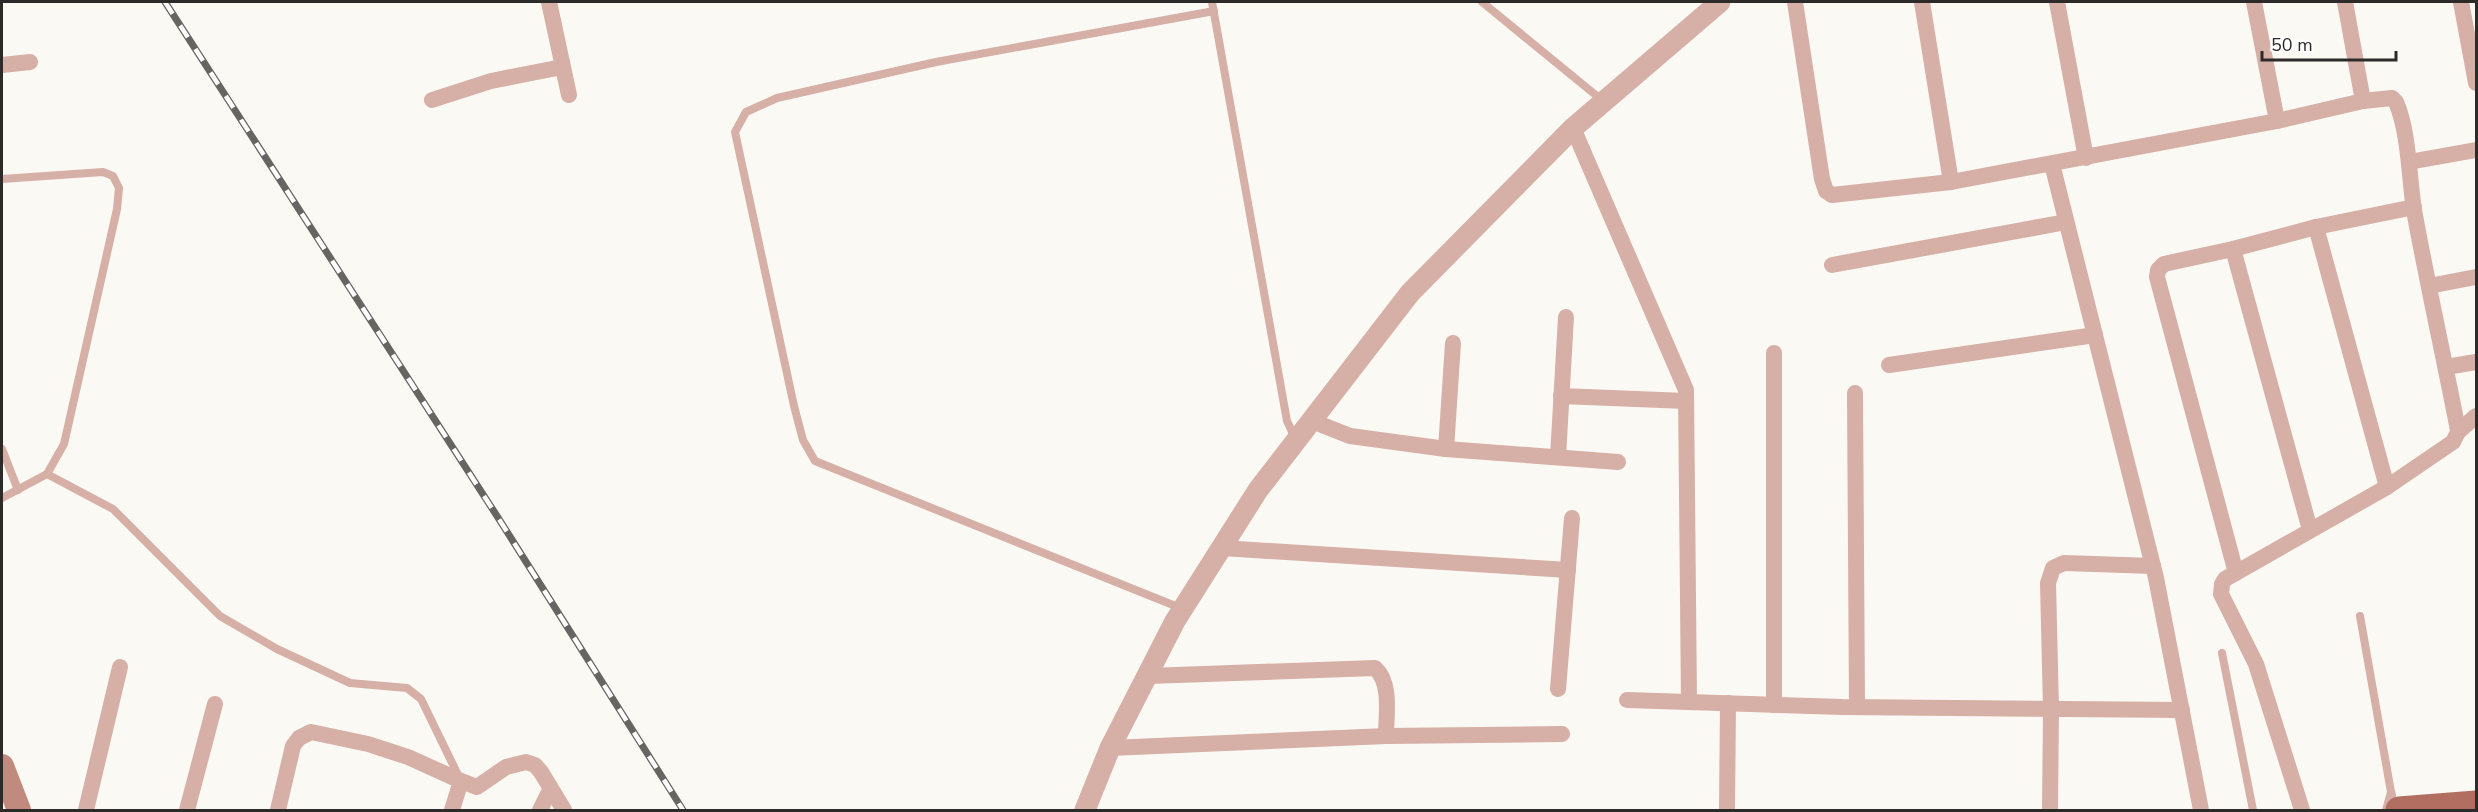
<svg xmlns="http://www.w3.org/2000/svg" width="2478" height="812" font-family="'Nunito Sans',sans-serif">
<style>
.lines{fill:none;stroke-linecap:round;stroke-linejoin:round}
.service{stroke:#d6afa6;stroke-width:8}
.minor{stroke:#d6afa6;stroke-width:16}
.tertiary{stroke:#d6afa6;stroke-width:21}
.secondary{stroke:#c28a7e;stroke-width:24}
.primary{stroke:#b26f61;stroke-width:27}
.rail-casing{stroke:#676562;stroke-width:7}
.rail{stroke:#fff;stroke-width:4.5;stroke-dasharray:14;stroke-linecap:butt}
</style>
<rect width="100%" height="100%" fill="#fbf9f3"/>
<g class="lines">
<!-- service -->
<g class="service">
<path d="M 1212,2 L 1287,421 L 1296,440"/>
<path d="M 1482,2 L 1603,101"/>
<path d="M 2,179 L 103,172 L 113,176 L 119,188 L 117,209 L 64,444 L 47,474 L 2,498"/>
<path d="M 2,449 L 18,490"/>
<path d="M 47,474 L 113,509 L 220,616 L 277,649 L 350,683 L 407,688 L 421,699 L 459,777"/>
<path d="M 1183,609 L 815,461 L 803,440 L 794,406 L 735,132 L 746,112 L 777,98 L 936,62 L 1214,11"/>
<path d="M 2360,616 L 2391,792"/>
<path d="M 2222,653 L 2253,810"/>
<path d="M 2386,810 L 2391,792 L 2392,795"/>
</g>
<!-- minor -->
<g class="minor">
<path d="M 549,2 L 569,95"/>
<path d="M 1795,2 L 1822,179 L 1826,191 L 1832,195 L 1951,182 L 2277,121 L 2363,101 L 2392,98 L 2396,102 C 2409,132 2409,177 2414,210 C 2427,282 2443,353 2457,425 L 2458,432 L 2453,442 L 2387,487 L 2225,579 L 2222,584 L 2221,594 L 2256,664 L 2302,810"/>
<path d="M 1922,2 L 1951,182"/>
<path d="M 2057,2 L 2086,158"/>
<path d="M 2254,2 L 2277,121"/>
<path d="M 2345,2 L 2363,101"/>
<path d="M 2461,2 L 2476,83"/>
<path d="M 2,65 L 30,62"/>
<path d="M 432,100 L 491,81 L 562,67"/>
<path d="M 1573,128 L 1686,390 L 1689,702"/>
<path d="M 2409,162 L 2476,150"/>
<path d="M 2052,164 L 2156,578 L 2201,810"/>
<path d="M 2316,227 L 2387,487"/>
<path d="M 2233,249 L 2310,530"/>
<path d="M 1832,265 L 2066,222"/>
<path d="M 2429,286 L 2476,277"/>
<path d="M 1774,353 L 1774,705"/>
<path d="M 1889,365 L 2095,335"/>
<path d="M 2446,367 L 2476,362"/>
<path d="M 1855,393 L 1857,707"/>
<path d="M 1561,396 L 1686,401"/>
<path d="M 1312,421 L 1350,436 L 1446,449 L 1618,462"/>
<path d="M 2458,432 L 2476,416"/>
<path d="M 1446,449 L 1453,343"/>
<path d="M 1558,457 L 1566,317"/>
<path d="M 1222,548 L 1568,570"/>
<path d="M 2236,573 L 2157,277 L 2158,270 L 2164,264 L 2233,249 L 2316,227 L 2414,207"/>
<path d="M 1148,676 L 1375,668 C 1392,683 1386,715 1386,736"/>
<path d="M 1558,689 L 1572,518"/>
<path d="M 1627,700 L 1843,707 L 2182,710"/>
<path d="M 1110,748 L 1386,736 L 1562,734"/>
<path d="M 461,781 L 477,787 L 506,767 L 526,762 L 535,765 L 541,772 L 564,810"/>
<path d="M 86,810 L 120,667"/>
<path d="M 187,810 L 215,704"/>
<path d="M 278,810 L 293,746 L 299,738 L 311,732 L 368,744 L 408,757 L 461,781 L 452,810"/>
<path d="M 540,810 L 550,790"/>
<path d="M 1727,810 L 1728,703"/>
<path d="M 2050,810 L 2051,709 L 2048,583 L 2053,568 L 2064,563 L 2153,566"/>
</g>
<!-- tertiary -->
<path class="tertiary" d="M 1085,810 L 1110,748 L 1175,621 L 1258,490 L 1410,293 L 1573,128 L 1720,2"/>
<!-- secondary -->
<path class="secondary" d="M 2,766 L 19,810"/>
<!-- primary -->
<path class="primary" d="M 2399,810 L 2476,804"/>
<!-- rail casing -->
<g class="rail-casing">
<path id="rail" d="M 165,2 L 497,516 L 683,810"/>
</g>
<!-- rail -->
<use href="#rail" class="rail"/>
</g>
<!-- border -->
<rect width="2478" height="812" fill="none" stroke="#2c2b29" stroke-width="6"/>
<!-- scale -->
<path d="M2262 51v9h134v-9" fill="none" stroke="#2c2b29" stroke-width="3"/>
<text x="2271" y="51" font-size="18" fill="#2c2b29" stroke="#ffffff" stroke-width="4.5" paint-order="stroke">50 m</text>
</svg>
